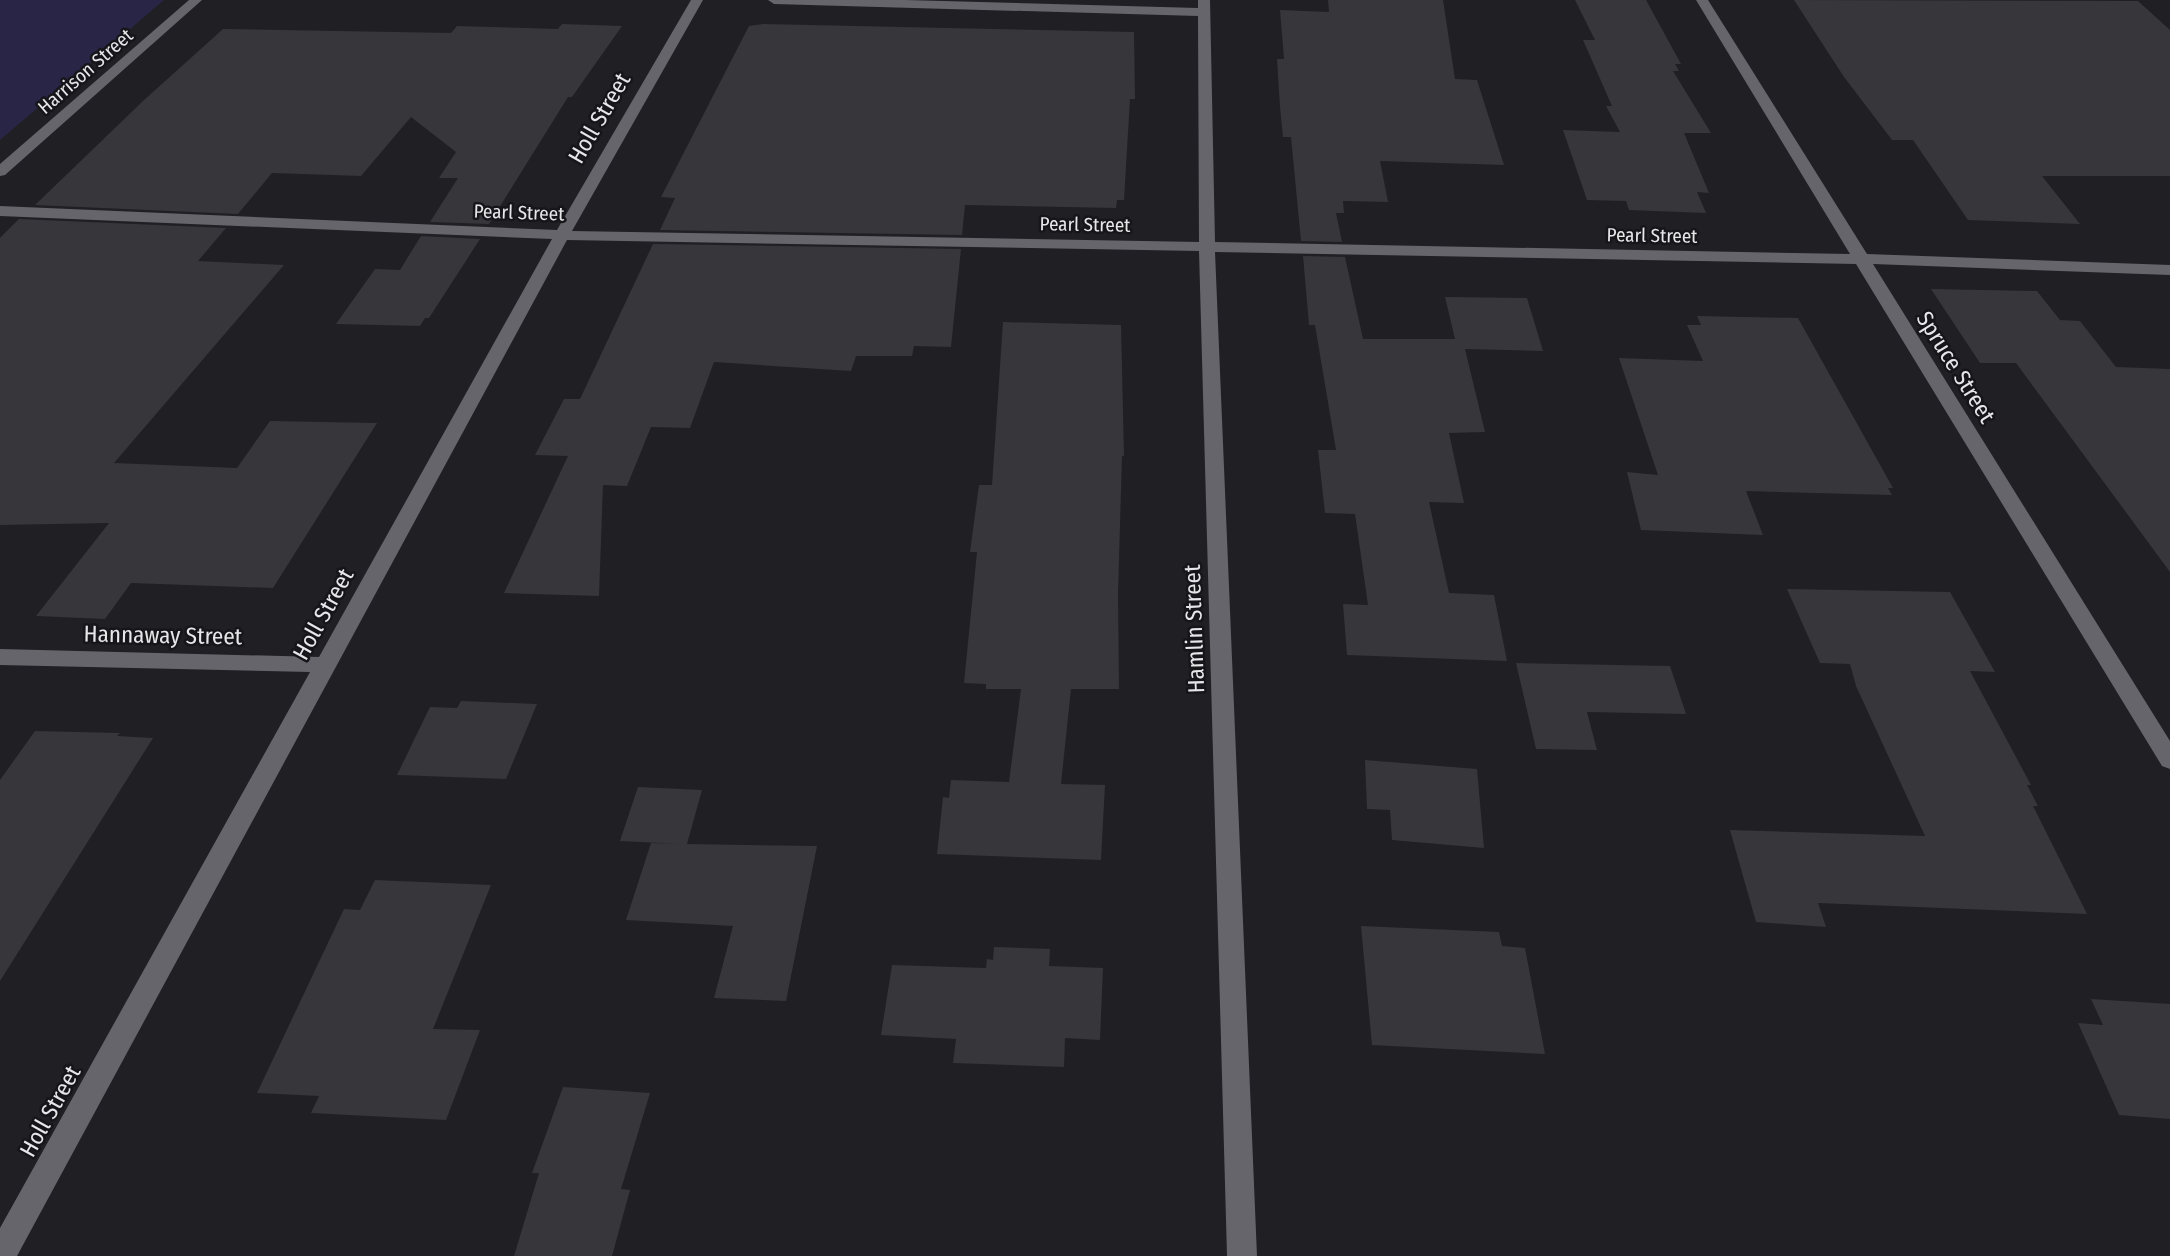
<svg xmlns="http://www.w3.org/2000/svg" width="2170" height="1256" font-family="'Fira Sans Condensed',sans-serif">
<style>
.green{fill:#292546}
.building{fill:#36363b}
.lines{fill:none;stroke-linecap:round;stroke-linejoin:round}
.minor{fill:#65656b;fill-rule:evenodd}
.labels{text-anchor:middle;stroke-width:5;stroke-linejoin:round;paint-order:stroke}
.far-street-label{font-size:19px;fill:#e7e7ea;stroke:#16161a}
.street-label{font-size:23px;fill:#e7e7ea;stroke:#16161a}
</style>
<rect width="100%" height="100%" fill="#1f1f24"/>
<!-- green -->
<path class="green" d="M 0,0 L 164,0 L 0,140 Z"/>
<!-- building -->
<g class="building">
<path d="M 1328,0 L 1443,0 L 1455,79 L 1477,80 L 1504,165 L 1380,161 L 1388,202 L 1343,201 L 1344,213 L 1336,213 L 1342,242 L 1301,241 L 1291,137 L 1283,137 L 1280,107 L 1277,59 L 1284,59 L 1280,10 L 1329,12 Z"/>
<path d="M 1575,0 L 1646,0 L 1681,64 L 1675,64 L 1679,71 L 1673,71 L 1711,133 L 1684,133 L 1709,193 L 1697,192 L 1706,213 L 1629,210 L 1626,201 L 1587,200 L 1563,130 L 1620,132 L 1606,106 L 1612,106 L 1583,40 L 1595,40 Z"/>
<path d="M 1794,0 L 2138,1 L 2170,30 L 2170,176 L 2042,176 L 2080,224 L 1968,220 L 1913,140 L 1892,140 L 1844,77 Z"/>
<path d="M 562,24 L 622,26 L 572,97 L 568,97 L 489,224 L 430,222 L 458,178 L 439,178 L 456,152 L 411,117 L 361,176 L 272,173 L 238,214 L 35,205 L 143,101 L 223,29 L 451,33 L 457,26 L 558,29 Z"/>
<path d="M 763,24 L 1134,32 L 1135,99 L 1130,99 L 1124,200 L 1117,200 L 1116,208 L 965,205 L 962,235 L 660,230 L 675,198 L 661,197 L 749,26 Z"/>
<path d="M 19,219 L 226,228 L 198,261 L 284,265 L 114,463 L 237,468 L 270,421 L 377,423 L 273,588 L 131,583 L 105,619 L 36,616 L 109,523 L 0,525 L 0,238 Z"/>
<path d="M 421,236 L 480,239 L 429,318 L 425,318 L 420,326 L 336,324 L 375,269 L 400,270 Z"/>
<path d="M 653,244 L 961,249 L 951,347 L 914,346 L 912,356 L 856,356 L 851,371 L 714,362 L 690,428 L 651,427 L 627,486 L 603,485 L 599,596 L 504,593 L 568,456 L 535,455 L 564,399 L 580,399 Z"/>
<path d="M 1303,256 L 1345,257 L 1363,339 L 1455,339 L 1445,297 L 1527,298 L 1543,351 L 1465,349 L 1485,432 L 1449,433 L 1464,503 L 1429,502 L 1449,593 L 1494,595 L 1507,661 L 1347,655 L 1343,604 L 1368,605 L 1355,514 L 1325,513 L 1318,450 L 1336,450 L 1315,325 L 1309,325 Z"/>
<path d="M 1931,289 L 2037,291 L 2060,320 L 2080,321 L 2116,367 L 2170,369 L 2170,572 L 2016,363 L 1980,363 Z"/>
<path d="M 1697,316 L 1798,318 L 1893,488 L 1888,488 L 1892,495 L 1746,491 L 1763,535 L 1641,530 L 1627,472 L 1658,475 L 1619,358 L 1703,361 L 1687,325 L 1701,325 Z"/>
<path d="M 1003,322 L 1121,325 L 1124,456 L 1122,456 L 1118,594 L 1119,689 L 1071,689 L 1061,784 L 1105,785 L 1101,860 L 937,854 L 943,797 L 949,798 L 951,780 L 1009,782 L 1021,689 L 986,689 L 986,684 L 964,683 L 977,552 L 970,552 L 979,485 L 992,485 Z"/>
<path d="M 1787,589 L 1950,592 L 1995,672 L 1970,671 L 2031,785 L 2027,785 L 2038,806 L 2033,806 L 2087,914 L 1818,903 L 1826,927 L 1756,922 L 1730,830 L 1925,836 L 1856,686 L 1850,664 L 1820,663 Z"/>
<path d="M 1516,663 L 1670,666 L 1686,714 L 1587,712 L 1597,750 L 1536,749 Z"/>
<path d="M 461,701 L 537,704 L 506,779 L 397,775 L 430,707 L 457,708 Z"/>
<path d="M 35,731 L 120,733 L 117,736 L 153,738 L 0,981 L 0,780 Z"/>
<path d="M 1365,760 L 1477,769 L 1484,848 L 1392,840 L 1390,810 L 1367,809 Z"/>
<path d="M 638,787 L 702,790 L 687,844 L 817,846 L 786,1001 L 714,998 L 733,926 L 626,920 L 651,843 L 681,844 L 620,841 Z"/>
<path d="M 375,880 L 491,885 L 433,1029 L 480,1030 L 446,1120 L 311,1113 L 319,1096 L 257,1093 L 344,909 L 360,910 Z"/>
<path d="M 1361,926 L 1499,932 L 1502,946 L 1525,948 L 1545,1054 L 1372,1045 Z"/>
<path d="M 994,947 L 1050,949 L 1049,966 L 1103,968 L 1100,1040 L 1065,1038 L 1064,1067 L 953,1063 L 956,1039 L 881,1035 L 892,965 L 986,968 L 987,959 L 993,960 Z"/>
<path d="M 2091,999 L 2170,1004 L 2170,1119 L 2119,1115 L 2078,1023 L 2103,1025 Z"/>
<path d="M 563,1087 L 650,1093 L 621,1189 L 630,1190 L 612,1256 L 514,1256 L 539,1173 L 532,1173 Z"/>
</g>
<g class="lines">
<!-- minor -->
<g class="minor">
<path d="M 189,0 L 202,0 L 5,175 L 0,176 L 0,164 Z"/>
<path d="M 691,0 L 703,0 L 572,231 L 1199,242 L 1198,16 L 774,4 L 768,0 L 905,0 L 1198,8 L 1198,0 L 1210,0 L 1215,242 L 1850,254 L 1696,0 L 1708,0 L 1867,254 L 2170,265 L 2170,275 L 1873,264 L 2170,741 L 2170,769 L 2162,766 L 1856,264 L 1215,252 L 1257,1256 L 1227,1256 L 1199,251 L 567,240 L 17,1256 L 0,1256 L 0,1228 L 310,672 L 0,665 L 0,649 L 319,657 L 552,239 L 0,216 L 0,206 L 557,230 Z"/>
</g>
</g>
<g class="labels">
<!-- far-street labels -->
<g class="far-street-label">
<text transform="translate(85 71) rotate(-41)" y="7">Harrison Street</text>
<text transform="translate(519 212) rotate(2)" y="7">Pearl Street</text>
<text transform="translate(1085 224) rotate(1)" y="7">Pearl Street</text>
<text transform="translate(1652 235) rotate(1)" y="7">Pearl Street</text>
</g>
<!-- street labels -->
<g class="street-label">
<text transform="translate(599 118) rotate(-60)" y="8">Holl Street</text>
<text transform="translate(1956 367) rotate(58)" y="8">Spruce Street</text>
<text transform="translate(323 614) rotate(-61)" y="8">Holl Street</text>
<text transform="translate(1194 629) rotate(-92)" y="8">Hamlin Street</text>
<text transform="translate(163 635) rotate(1)" y="8">Hannaway Street</text>
<text transform="translate(50 1111) rotate(-61)" y="8">Holl Street</text>
</g>
</g>
</svg>
